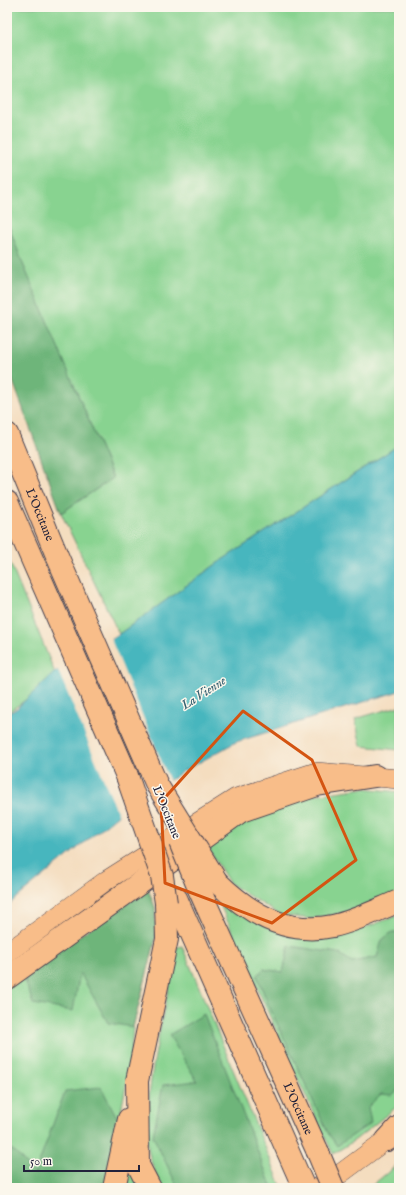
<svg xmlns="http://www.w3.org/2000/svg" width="406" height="1195" font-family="'IM FELL English',serif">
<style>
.green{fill:#88d390;stroke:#557a66}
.forest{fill:#6eb57a;stroke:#486c5a}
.water{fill:#47b6be;stroke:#346c7c}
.pier{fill:#f4ddbf}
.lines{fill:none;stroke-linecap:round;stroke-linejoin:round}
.major-casing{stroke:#423e4f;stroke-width:20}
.highway-casing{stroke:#423e4f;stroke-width:24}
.major{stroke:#f8bd89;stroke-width:19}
.highway{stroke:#f8bd89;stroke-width:22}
.highway-bridge-casing{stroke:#423e4f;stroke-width:24;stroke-linecap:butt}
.highway-bridge{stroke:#f8bd89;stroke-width:22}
.marked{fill:none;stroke:#d45411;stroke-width:3;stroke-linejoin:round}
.labels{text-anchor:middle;stroke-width:3;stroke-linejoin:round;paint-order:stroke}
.street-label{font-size:12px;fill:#22223b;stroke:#fbf7ec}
.water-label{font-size:13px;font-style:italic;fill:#315d6f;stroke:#fbf7ec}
</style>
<rect width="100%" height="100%" fill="#fbf7ec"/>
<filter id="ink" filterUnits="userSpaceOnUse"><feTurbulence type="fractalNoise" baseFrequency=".025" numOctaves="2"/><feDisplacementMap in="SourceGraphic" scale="8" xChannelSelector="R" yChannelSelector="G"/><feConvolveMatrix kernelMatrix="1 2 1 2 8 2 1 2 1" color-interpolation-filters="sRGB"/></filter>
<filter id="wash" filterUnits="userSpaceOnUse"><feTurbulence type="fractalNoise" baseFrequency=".012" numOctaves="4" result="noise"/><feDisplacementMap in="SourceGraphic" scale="16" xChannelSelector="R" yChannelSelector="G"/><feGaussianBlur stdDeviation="0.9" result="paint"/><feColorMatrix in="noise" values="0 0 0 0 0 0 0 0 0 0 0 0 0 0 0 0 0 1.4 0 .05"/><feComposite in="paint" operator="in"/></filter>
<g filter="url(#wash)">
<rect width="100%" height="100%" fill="#f4ddbf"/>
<!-- green -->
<g class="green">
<path d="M 7,7 L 399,7 L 399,445 L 222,560 L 119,634 L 61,513 L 113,478 L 20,259 L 7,221 Z"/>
<path d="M 7,555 L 57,678 L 7,713 Z"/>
<path d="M 399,706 L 399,750 L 361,746 L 355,719 Z"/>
<path d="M 364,788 L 399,792 L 399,893 L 353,911 L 311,919 L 280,915 L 230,884 L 206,845 L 263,810 L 293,798 Z"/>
<path d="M 214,891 L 318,938 L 342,936 L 399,915 L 399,1105 L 355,1140 L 333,1154 L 296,1075 Z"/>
<path d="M 155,907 L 156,938 L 133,1027 L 130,1065 L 106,1188 L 15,1188 L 7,1180 L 7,987 Z"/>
<path d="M 182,946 L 282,1188 L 164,1188 C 155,1176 148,1156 147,1140 C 146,1082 162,1023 173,966 L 177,947 Z"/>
<path d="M 399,1163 L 399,1188 L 369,1188 L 398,1164 Z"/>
<path d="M 127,1164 L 140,1188 L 122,1188 Z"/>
</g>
<!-- forest -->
<g class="forest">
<path d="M 7,221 L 21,259 L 113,478 L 61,513 L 7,365 Z"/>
<path d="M 148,889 L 155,907 L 156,938 L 133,1027 L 108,1023 L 80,973 L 73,1011 L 33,1004 L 23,974 Z"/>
<path d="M 392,932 L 399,932 L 399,1051 L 397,1053 L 399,1055 L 399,1089 L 392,1095 L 381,1094 L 368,1107 L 371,1123 L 337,1146 L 328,1133 L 268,1004 L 257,976 L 263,969 L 283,972 L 289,946 L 338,953 L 352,962 L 377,957 L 382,940 Z"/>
<path d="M 204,1014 L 272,1188 L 178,1188 L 153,1136 L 163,1085 L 197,1081 L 169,1035 Z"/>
<path d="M 101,1087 L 119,1121 L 106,1188 L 15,1188 L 7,1180 L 7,1157 L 12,1149 L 35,1174 L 65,1091 Z"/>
</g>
<!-- water -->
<path class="water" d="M 399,445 L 399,691 L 236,742 L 182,772 L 119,814 L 7,906 L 7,714 L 16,709 L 55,672 L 119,634 L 222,560 Z"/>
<!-- pier -->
<path class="pier" d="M 110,637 L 170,782 L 119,816 L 57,668 Z"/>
</g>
<g filter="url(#ink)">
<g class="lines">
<!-- major casing -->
<g class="major-casing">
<g id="major">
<path d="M 7,953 L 107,880 L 236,798 L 316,772 L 399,779"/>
<path d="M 318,1188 L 340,1174 L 398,1131"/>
</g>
</g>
<!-- highway casing -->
<g class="highway-casing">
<g id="highway">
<path id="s1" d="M 7,434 L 58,558 L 157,785"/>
<path d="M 7,502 L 127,776"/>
<path d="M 217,882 C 248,913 287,936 333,926 C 356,921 377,910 399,901"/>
<path id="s2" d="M 199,889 L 317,1150"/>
<path d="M 176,898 L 304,1188"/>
<path d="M 7,978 L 241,811 L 317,785 L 375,776"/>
<path d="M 387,1140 L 399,1127"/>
<path d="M 114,1188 L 129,1119"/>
<path d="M 150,1188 L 138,1165 L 137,1081 L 167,939 L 166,903"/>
</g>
</g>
<!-- major -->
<use href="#major" class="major"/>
<!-- highway -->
<use href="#highway" class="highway"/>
<!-- highway-bridge casing -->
<g class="highway-bridge-casing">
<g id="highway-bridge">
<path d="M 127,776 L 162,876 L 166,903"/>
<path d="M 157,785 L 217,882"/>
<path d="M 180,842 L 199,889"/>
<path d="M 317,1150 L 333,1188"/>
</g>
</g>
<!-- highway-bridge -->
<use href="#highway-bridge" class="highway-bridge"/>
</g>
</g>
<!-- marked area -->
<path class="marked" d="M 243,711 L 312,760 L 356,860 L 272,923 L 165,883 L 161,802 Z"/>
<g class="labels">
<!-- street labels -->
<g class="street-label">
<text dy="4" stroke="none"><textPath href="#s1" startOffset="87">L'Occitane</textPath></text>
<text transform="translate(167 812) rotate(68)" y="4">L'Occitane</text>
<text dy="4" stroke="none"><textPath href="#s2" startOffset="241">L'Occitane</textPath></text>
</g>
<!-- water labels -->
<g class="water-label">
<text transform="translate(203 692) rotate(-33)" y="5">La Vienne</text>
</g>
</g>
<!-- margin -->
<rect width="406" height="1195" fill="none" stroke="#fbf7ec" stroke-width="24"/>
<!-- scale -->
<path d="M24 1165v6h115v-6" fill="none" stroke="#22223b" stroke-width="2"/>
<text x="30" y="1165" font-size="12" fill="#22223b" stroke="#fbf7ec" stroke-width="3" paint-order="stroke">50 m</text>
</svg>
